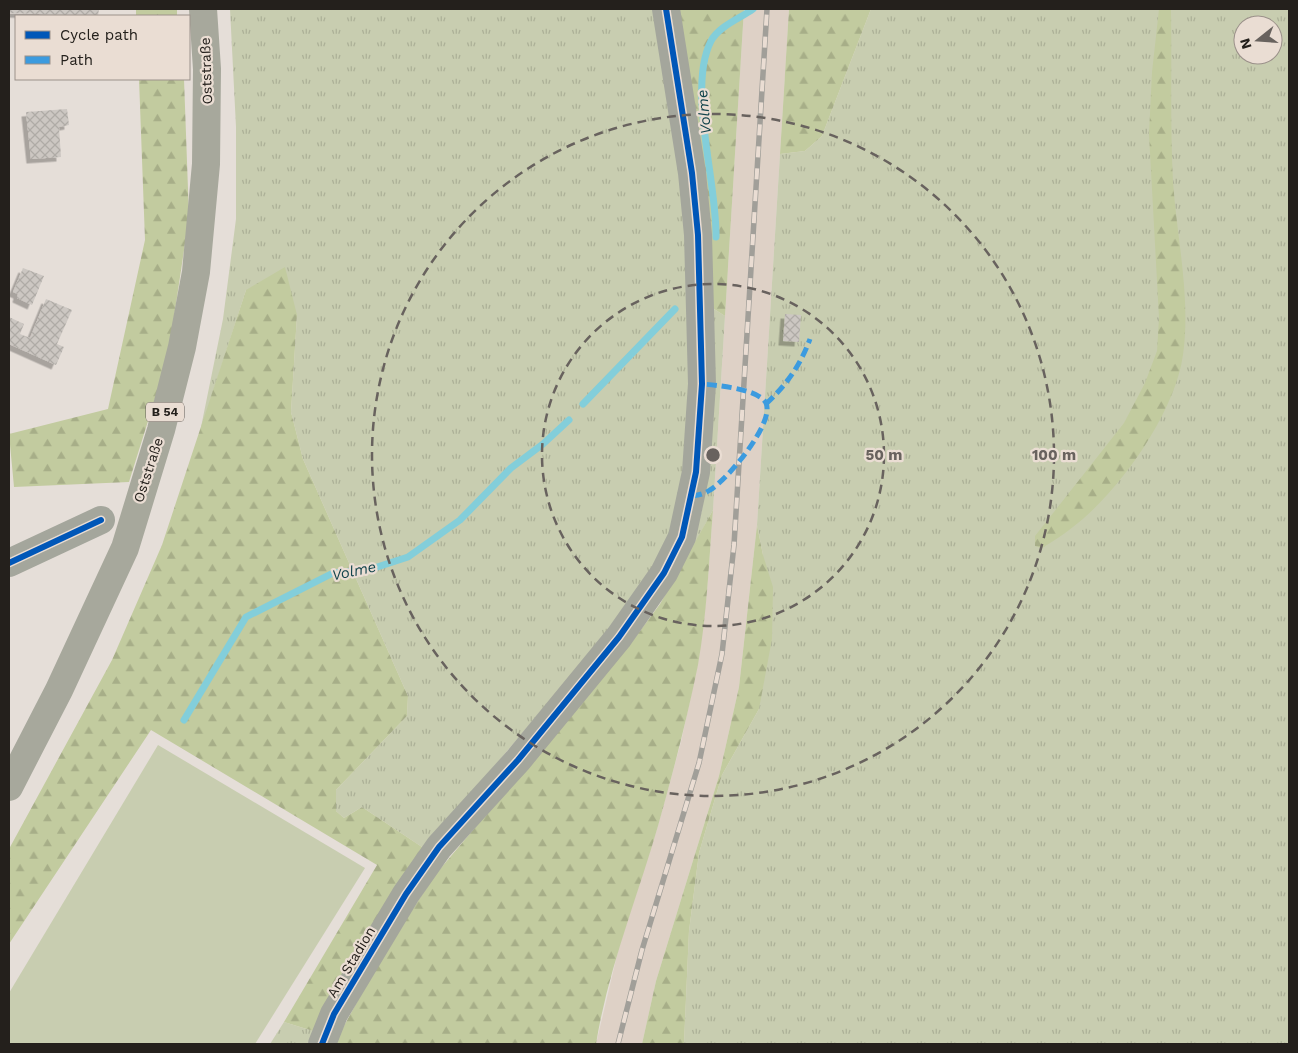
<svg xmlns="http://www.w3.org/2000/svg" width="1298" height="1053" font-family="'Work Sans',sans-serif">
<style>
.built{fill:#ded1c6}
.grass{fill:url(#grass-tufts);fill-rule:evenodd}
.forest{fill:url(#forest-firs)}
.pitch{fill:#c8cdb0}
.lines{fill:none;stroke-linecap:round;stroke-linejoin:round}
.stream{stroke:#83ceda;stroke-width:7}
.building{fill:url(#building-cross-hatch);filter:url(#shadow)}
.minor{stroke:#a4a69c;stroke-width:28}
.major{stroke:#a7a89c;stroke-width:28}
.rail-casing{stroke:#a19f99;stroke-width:5.5}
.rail{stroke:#eaddd3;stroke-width:4;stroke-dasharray:11;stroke-linecap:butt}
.quiet{stroke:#3c9bdf;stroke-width:5;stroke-dasharray:10 5;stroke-linecap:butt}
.cycleway-casing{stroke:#eaddd3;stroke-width:9}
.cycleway{stroke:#0057b8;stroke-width:6}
.ring{fill:none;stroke:#68625e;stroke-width:2.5;stroke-dasharray:9 6}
.labels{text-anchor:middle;stroke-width:4.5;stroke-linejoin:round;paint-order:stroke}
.shield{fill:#eaddd3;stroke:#5f5953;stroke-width:1}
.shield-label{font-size:12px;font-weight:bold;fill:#24201c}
.street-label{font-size:14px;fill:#24201c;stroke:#eaddd3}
.water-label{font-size:15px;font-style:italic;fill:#12444c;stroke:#eaddd3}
.centre{fill:#68625e;stroke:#eaddd3;stroke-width:2.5}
.ring-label{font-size:15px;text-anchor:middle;font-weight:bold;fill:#68625e;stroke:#eaddd3;stroke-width:4.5;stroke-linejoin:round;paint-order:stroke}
</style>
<defs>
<pattern id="grass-tufts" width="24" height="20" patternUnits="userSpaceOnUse" patternTransform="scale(1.25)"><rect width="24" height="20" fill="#c8cdb0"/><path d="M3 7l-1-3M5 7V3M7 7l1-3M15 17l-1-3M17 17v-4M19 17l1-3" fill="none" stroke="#acb097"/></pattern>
<pattern id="forest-firs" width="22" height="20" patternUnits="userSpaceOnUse" patternTransform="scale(1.25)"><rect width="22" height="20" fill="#c2cb9f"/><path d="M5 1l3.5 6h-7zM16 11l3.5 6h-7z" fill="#a7ae88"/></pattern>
<pattern id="building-cross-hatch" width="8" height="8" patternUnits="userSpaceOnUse" patternTransform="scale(1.25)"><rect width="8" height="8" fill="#ccc7c2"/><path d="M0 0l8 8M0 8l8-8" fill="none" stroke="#afaba6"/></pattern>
<filter id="shadow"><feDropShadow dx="-4.5" dy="4.5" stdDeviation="0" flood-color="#0004"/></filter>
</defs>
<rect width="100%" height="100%" fill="#e5ded8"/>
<!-- built -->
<path class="built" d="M 744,9 L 789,9 L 757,525 L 739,687 L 719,776 L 656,981 L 642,1044 L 596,1044 L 619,947 L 657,829 L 681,742 L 698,663 L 707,592 L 713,510 Z"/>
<!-- grass -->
<g class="grass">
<path d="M 230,9 L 657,9 L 686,179 L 693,305 L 684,477 L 674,524 L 657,564 L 627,608 L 425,849 L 362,807 L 344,818 L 336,811 L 336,790 L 407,716 L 408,696 L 303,459 L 291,412 L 297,315 L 246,290 L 200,432 L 223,319 L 236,219 L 236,127 Z"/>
<path d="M 871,9 L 1289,9 L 1289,1044 L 684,1044 L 689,931 L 699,853 L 722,775 L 759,709 L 763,555 L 757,525 L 780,154 L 805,151 L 822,136 ZM 1243,25 L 1273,25 L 1273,55 L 1243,55 Z"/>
<path d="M 711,307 L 725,316 L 713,510 L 690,552 L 702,510 Z"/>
<path d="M 284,1022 L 313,1031 L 308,1044 L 270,1044 Z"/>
</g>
<!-- forest -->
<g class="forest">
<rect x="136" y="9" width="41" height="7"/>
<path d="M 676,9 L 744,9 L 725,316 L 711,307 Z"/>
<path d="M 789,9 L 871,9 L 822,136 L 805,151 L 780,154 Z"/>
<path d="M 1159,9 L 1171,9 C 1172,66 1170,125 1173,182 C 1177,239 1191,298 1183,355 C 1175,413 1119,492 1073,527 C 1063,535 1053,541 1042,548 L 1035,546 L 1035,536 L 1124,423 L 1145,383 L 1157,351 L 1159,318 L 1149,134 L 1152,72 Z"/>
<path d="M 139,79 L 184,79 L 189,217 L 168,357 L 129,482 L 14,487 L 9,434 L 108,409 L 145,240 Z"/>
<path d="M 285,267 L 297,315 L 291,412 L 303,459 L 408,696 L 407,716 L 336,790 L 336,811 L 344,818 L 362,807 L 425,849 C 383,908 346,967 313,1031 L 284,1022 L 377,865 L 151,730 L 9,944 L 9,849 L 112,660 L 162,545 L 246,290 Z"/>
<path d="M 713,510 C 709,561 707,614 698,665 C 687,719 673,773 658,826 C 637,899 608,969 596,1044 L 334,1044 L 385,951 L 435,875 L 631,643 L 660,604 Z"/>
<path d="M 757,525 L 763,555 L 773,587 L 772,639 L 759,709 L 722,775 L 699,853 L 689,931 L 684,1044 L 642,1044 L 656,981 L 719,776 L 739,687 Z"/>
</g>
<!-- pitch -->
<path class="pitch" d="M 158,745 L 365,868 L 255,1044 L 9,1044 L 9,993 Z"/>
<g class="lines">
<!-- stream -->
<g class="stream">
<path d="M 716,237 C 717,181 687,88 711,41 C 719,26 741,18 753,9"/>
<path d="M 583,404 L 675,309"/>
<path d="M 184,720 L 246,617 L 333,573 L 368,570 L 408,557 L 460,520 L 511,468 L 543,444 L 569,420"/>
</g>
</g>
<!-- building -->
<g class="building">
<path d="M 9,9 L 99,9 L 98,16 L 9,13 Z"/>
<path d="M 67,109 L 69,125 L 59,127 L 61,157 L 31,159 L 26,112 Z"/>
<path d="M 23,268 L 44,276 L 32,305 L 17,298 L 18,294 L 13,292 Z"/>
<path d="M 46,299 L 72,310 L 57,344 L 64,347 L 56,365 L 9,344 L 9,317 L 24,324 L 20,334 L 30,338 Z"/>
<path d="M 785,314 L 801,315 L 799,342 L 783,341 Z"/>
</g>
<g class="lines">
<!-- minor -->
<g class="minor">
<path d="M 9,563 L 101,520"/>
<path d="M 322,1044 L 334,1014 L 406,894 L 439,847 L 518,760 L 619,637 L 664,573 L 682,537 L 696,472 L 702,384 L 698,235 L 692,173 L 666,9"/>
</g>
<!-- major -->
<path class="major" d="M 9,787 L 59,690 L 125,548 L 161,430 L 182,347 L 196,272 L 206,164 L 207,69 L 203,9"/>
<!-- rail casing -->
<g class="rail-casing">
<path id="rail" d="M 618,1044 L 642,950 L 699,763 L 722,654 L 734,545 L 767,9"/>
</g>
<!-- rail -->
<use href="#rail" class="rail"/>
<!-- quiet -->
<g class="quiet">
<path d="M 766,404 C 787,384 800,366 810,339"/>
<path d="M 692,496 C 699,495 704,494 710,490 C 727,480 775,423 766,403 C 759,389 716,385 702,384"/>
</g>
<!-- cycleway casing -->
<g class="cycleway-casing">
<g id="cycleway">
<path d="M 9,563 L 101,520"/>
<path d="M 322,1044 L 334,1014 L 406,894 L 439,847 L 518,760 L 619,637 L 664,573 L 682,537 L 696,472 L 702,384 L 698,235 L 692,173 L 666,9"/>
</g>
</g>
<!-- cycleway -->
<use href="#cycleway" class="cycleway"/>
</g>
<!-- distance rings -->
<g class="ring">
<circle cx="713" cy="455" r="171"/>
<circle cx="713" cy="455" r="341"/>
</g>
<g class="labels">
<!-- shield labels -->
<rect class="shield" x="146" y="402.5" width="38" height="19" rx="4"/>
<g class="shield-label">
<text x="165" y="416">B 54</text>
</g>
<!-- street labels -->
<g class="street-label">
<text transform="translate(206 71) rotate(-92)" y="5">Oststraße</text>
<text transform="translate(148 470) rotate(-72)" y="5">Oststraße</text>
<text transform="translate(351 962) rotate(-59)" y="5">Am Stadion</text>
</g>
<!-- water labels -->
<g class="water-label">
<text transform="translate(704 112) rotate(-95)" y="5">Volme</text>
<text transform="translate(354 571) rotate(-12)" y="5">Volme</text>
</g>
</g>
<circle cx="713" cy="455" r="8" class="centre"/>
<g class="ring-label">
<text x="884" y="460">50 m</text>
<text x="1054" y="460">100 m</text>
</g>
<!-- border -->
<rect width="1298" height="1053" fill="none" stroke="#24201c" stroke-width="20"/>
<!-- legend -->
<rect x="15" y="15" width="175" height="65" fill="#eaddd3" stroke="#9b918a"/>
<rect x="25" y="31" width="25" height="8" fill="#0057b8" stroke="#9b918a"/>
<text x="60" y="40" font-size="15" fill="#24201c">Cycle path</text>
<rect x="25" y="56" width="25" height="8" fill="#3c9bdf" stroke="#9b918a"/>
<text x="60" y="65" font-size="15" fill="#24201c">Path</text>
<!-- north arrow -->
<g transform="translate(1258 40) rotate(253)"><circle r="24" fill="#eaddd3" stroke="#9b918a"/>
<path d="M0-4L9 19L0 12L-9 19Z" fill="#68625e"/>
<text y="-8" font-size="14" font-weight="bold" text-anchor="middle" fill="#24201c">N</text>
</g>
</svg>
